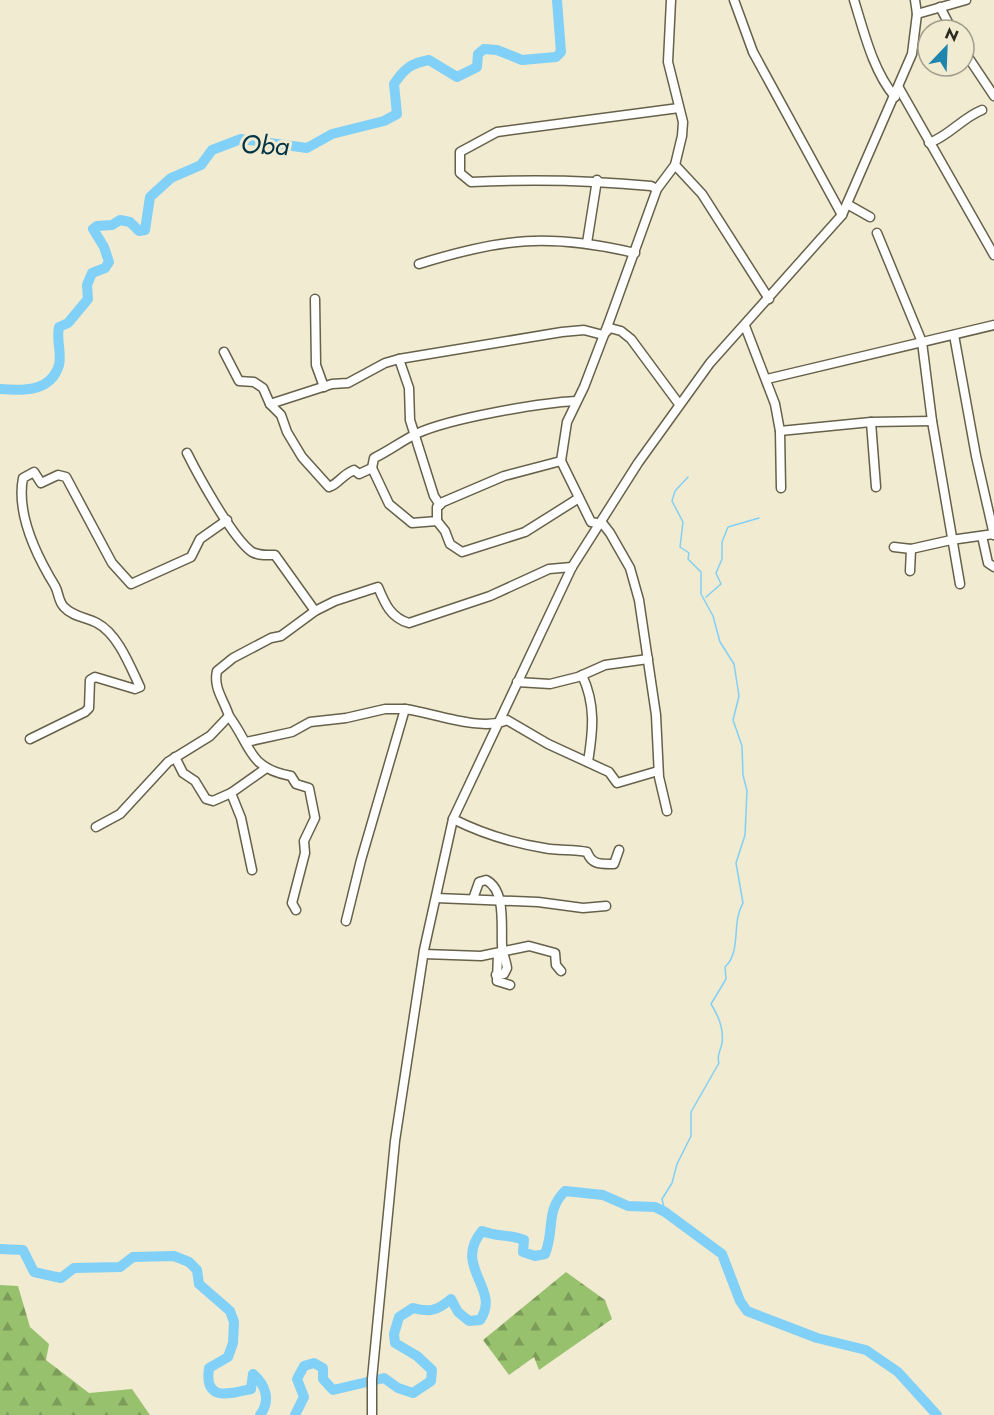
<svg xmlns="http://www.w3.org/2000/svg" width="994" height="1415" font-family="Jost,sans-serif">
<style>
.forest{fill:url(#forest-firs)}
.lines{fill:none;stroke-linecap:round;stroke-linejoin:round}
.stream{stroke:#81d0f7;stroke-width:1.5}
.river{stroke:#81d0f7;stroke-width:10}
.minor-casing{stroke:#66614a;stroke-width:11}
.minor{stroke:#fff;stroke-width:8}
.labels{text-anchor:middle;stroke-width:6;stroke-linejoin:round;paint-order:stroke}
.water-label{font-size:26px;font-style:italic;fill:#013346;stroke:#f1ebd1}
</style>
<defs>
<pattern id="forest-firs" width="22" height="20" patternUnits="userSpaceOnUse" patternTransform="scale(1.5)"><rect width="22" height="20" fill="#98c16e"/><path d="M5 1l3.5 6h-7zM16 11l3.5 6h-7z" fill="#7c9d5a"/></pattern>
</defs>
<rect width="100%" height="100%" fill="#f1ebd1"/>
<!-- forest -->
<g class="forest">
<path d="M 566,1272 L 605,1300 L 612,1319 L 539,1370 L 534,1357 L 509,1375 L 483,1340 Z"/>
<path d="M 0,1285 L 18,1286 L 30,1327 L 49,1344 L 46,1360 L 89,1393 L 132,1389 L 150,1415 L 0,1415 Z"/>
</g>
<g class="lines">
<!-- stream -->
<g class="stream">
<path d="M 706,597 L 721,584 L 716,573 L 722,559 L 722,542 L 728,527 L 759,518"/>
<path d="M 665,1212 L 662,1199 L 672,1183 L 677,1164 L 691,1136 L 691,1112 L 719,1063 C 716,1055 721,1051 722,1043 C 724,1029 718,1015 711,1004 L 726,979 L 725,967 C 742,951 731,923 743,903 L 736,863 L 745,835 L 747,791 L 743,775 L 742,746 L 733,720 L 739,696 L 734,664 L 720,642 L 713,616 L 701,594 L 701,572 L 688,559 L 689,553 L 680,547 L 683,522 L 672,501 L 675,491 L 688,477"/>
</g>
<!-- river -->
<g class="river">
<path d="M 0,389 C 23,391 51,392 59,365 C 62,353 56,340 59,327 L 68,323 L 88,299 L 87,285 L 92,273 L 105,268 L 109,262 L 104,247 L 93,229 L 97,226 L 112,225 L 120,220 L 130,222 L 139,231 L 145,230 L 150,197 L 171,178 L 201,165 L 212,150 L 241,139 L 307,148 L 332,134 L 384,121 L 397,114 L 394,84 C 404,69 411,63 429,60 L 457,77 L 477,67 L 478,54 L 484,49 L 497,50 L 522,60 L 556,57 L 561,52 L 557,0"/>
<path d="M 0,1249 L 23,1250 L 34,1272 L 61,1278 L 74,1268 L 120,1267 L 133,1257 L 174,1256 L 189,1262 L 197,1270 L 199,1284 L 230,1311 L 234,1322 L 233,1343 L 228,1357 L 209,1368 C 204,1402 228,1394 251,1389 L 253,1374 C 266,1385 271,1401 260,1415"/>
<path d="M 295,1415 L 304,1397 L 297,1379 L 304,1366 L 314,1363 L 323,1368 L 323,1379 L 333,1390 L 384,1378 L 398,1388 L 413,1393 L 431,1381 L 432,1370 L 417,1356 L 395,1343 L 394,1334 L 399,1317 L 413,1308 C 430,1313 438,1310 451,1299 L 458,1312 L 469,1321 L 480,1320 C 502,1289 452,1267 482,1231 C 497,1237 509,1234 524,1240 L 523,1252 L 535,1256 L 545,1254 C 555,1230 545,1211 565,1191 L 603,1195 L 628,1206 L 655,1207 L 665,1212 L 722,1254 L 740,1301 L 747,1311 L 817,1338 L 866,1350 L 898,1372 L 937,1415"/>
</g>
<!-- minor casing -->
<g class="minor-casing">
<g id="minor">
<path d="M 734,0 L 753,52 L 842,215"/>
<path d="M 854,0 C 864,32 873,71 895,97"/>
<path d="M 940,7 L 952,30"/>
<path d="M 917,14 L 966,0"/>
<path d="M 964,51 L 994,96"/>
<path d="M 899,88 L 994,255"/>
<path d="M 929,143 C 949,136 962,118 982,110"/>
<path d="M 675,165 L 702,194 L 769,299"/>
<path d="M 657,189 L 651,186 C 590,180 532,179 471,182 L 460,173 L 460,152 L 497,132 L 679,108"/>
<path d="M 847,204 L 870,217"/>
<path d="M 877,233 L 922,342 L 932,421 L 960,584"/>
<path d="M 587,243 L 597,180"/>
<path d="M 419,264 C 502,238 549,233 635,253"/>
<path d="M 315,299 L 316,365 L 324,387"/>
<path d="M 745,326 L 775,404 L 780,431 L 781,488"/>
<path d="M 954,335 L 976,456 L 994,535"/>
<path d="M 224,352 L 239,381 L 254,382 L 263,388 L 270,404 L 281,415 L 287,432 L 302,457 L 329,487 C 340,483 340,476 354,470 L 359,474 L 372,468 L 389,504 L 412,523 L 437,521 L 437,507 L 443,502 L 504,476 L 561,461 L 591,522 L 603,524 L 610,533 L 630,568 L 639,600 L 656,715 L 659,777 L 667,811"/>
<path d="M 399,359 L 409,388 L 410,420 L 434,496 L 440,505"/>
<path d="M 767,379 L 994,325"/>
<path d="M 270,404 L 332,384 L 348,383 L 385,363 L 399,359 L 562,332 L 584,330 L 603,335 L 610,328 L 621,331 L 631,339 L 679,404"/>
<path d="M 871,422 L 876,487"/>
<path d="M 780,431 L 871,422 L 932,421"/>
<path d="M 187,453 C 198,475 233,539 252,552 C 260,556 266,555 275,555 L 315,611"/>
<path d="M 561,461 L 567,422 L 584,387 L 610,319 L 657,189 L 675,165 L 682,136 L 683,122 L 668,62 L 671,0"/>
<path d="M 372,468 L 374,458 C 389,451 403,440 418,433 C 452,418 539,403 576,401"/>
<path d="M 437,521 L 445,531 L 450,544 L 462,552 L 525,532 L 579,498"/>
<path d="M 982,536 L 988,563 L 994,567"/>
<path d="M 894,547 L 911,549 L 951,540 L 994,534"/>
<path d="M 910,571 L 911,549"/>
<path d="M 582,675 C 596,705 593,731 588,762"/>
<path d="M 517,682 L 550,684 L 578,677 L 605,665 L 648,659"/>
<path d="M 229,716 C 224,700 213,688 217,671 L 233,658 L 271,638 L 281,636 L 315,611 L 335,601 L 378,587 C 385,604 391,618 409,623 L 490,596 L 549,569 L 572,567"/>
<path d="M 30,739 L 85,712 L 89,708 L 90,680 L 95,677 L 135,689 L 140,687 C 130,666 118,634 97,623 C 86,617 73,617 64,607 C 58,601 59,593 55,586 C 36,555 16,514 23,478 L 34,472 L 41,483 L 58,475 L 66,477 L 112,563 L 131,584 L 191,557 L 200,539 L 227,520"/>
<path d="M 246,742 L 292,732 L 310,722 L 346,718 L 385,709 L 405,709"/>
<path d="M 175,757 L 183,773 L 195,781 L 206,799 L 213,801 L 231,793 L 241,818 L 252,870"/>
<path d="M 231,793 L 265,769"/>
<path d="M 453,819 C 481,833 513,843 544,848 C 558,851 573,849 587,852 C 592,865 600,864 614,864 L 619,850"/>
<path d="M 96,827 L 120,814 L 168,762 L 210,736 L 229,716 C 252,747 248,768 291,776 L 296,784 L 309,788 L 315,818 L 304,841 L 305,853 L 292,903 L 296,910"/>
<path d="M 436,898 L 538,902 L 583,908 L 606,906"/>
<path d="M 473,899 L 479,882 L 486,880 C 506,890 501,926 502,945 C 502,953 506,960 507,968 L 504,974 L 496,975"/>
<path d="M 346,921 L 361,860 L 405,709 C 434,713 481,732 507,720 L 548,744 L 609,772 L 617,783 L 658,771"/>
<path d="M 424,954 L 481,956 L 529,946 L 555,953 L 556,965 L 561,971"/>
<path d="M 498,954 L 497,981 L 510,985"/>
<path d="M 372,1415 L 372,1379 L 395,1141 L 424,950 L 453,819 L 572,567 L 638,463 L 710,363 L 842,215 L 912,54 L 917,14 L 915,0"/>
</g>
</g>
<!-- minor -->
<use href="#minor" class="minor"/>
</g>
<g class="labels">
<!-- water labels -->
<g class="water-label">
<text transform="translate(265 145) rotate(3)" y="9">Oba</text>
</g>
</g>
<!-- north arrow -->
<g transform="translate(946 48) rotate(23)"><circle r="28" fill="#f1ebd1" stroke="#a29d8a" stroke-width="1.5"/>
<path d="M0-4.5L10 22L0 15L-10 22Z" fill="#1e85ae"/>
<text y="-9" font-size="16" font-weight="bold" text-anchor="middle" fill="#2b291f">N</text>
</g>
</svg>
